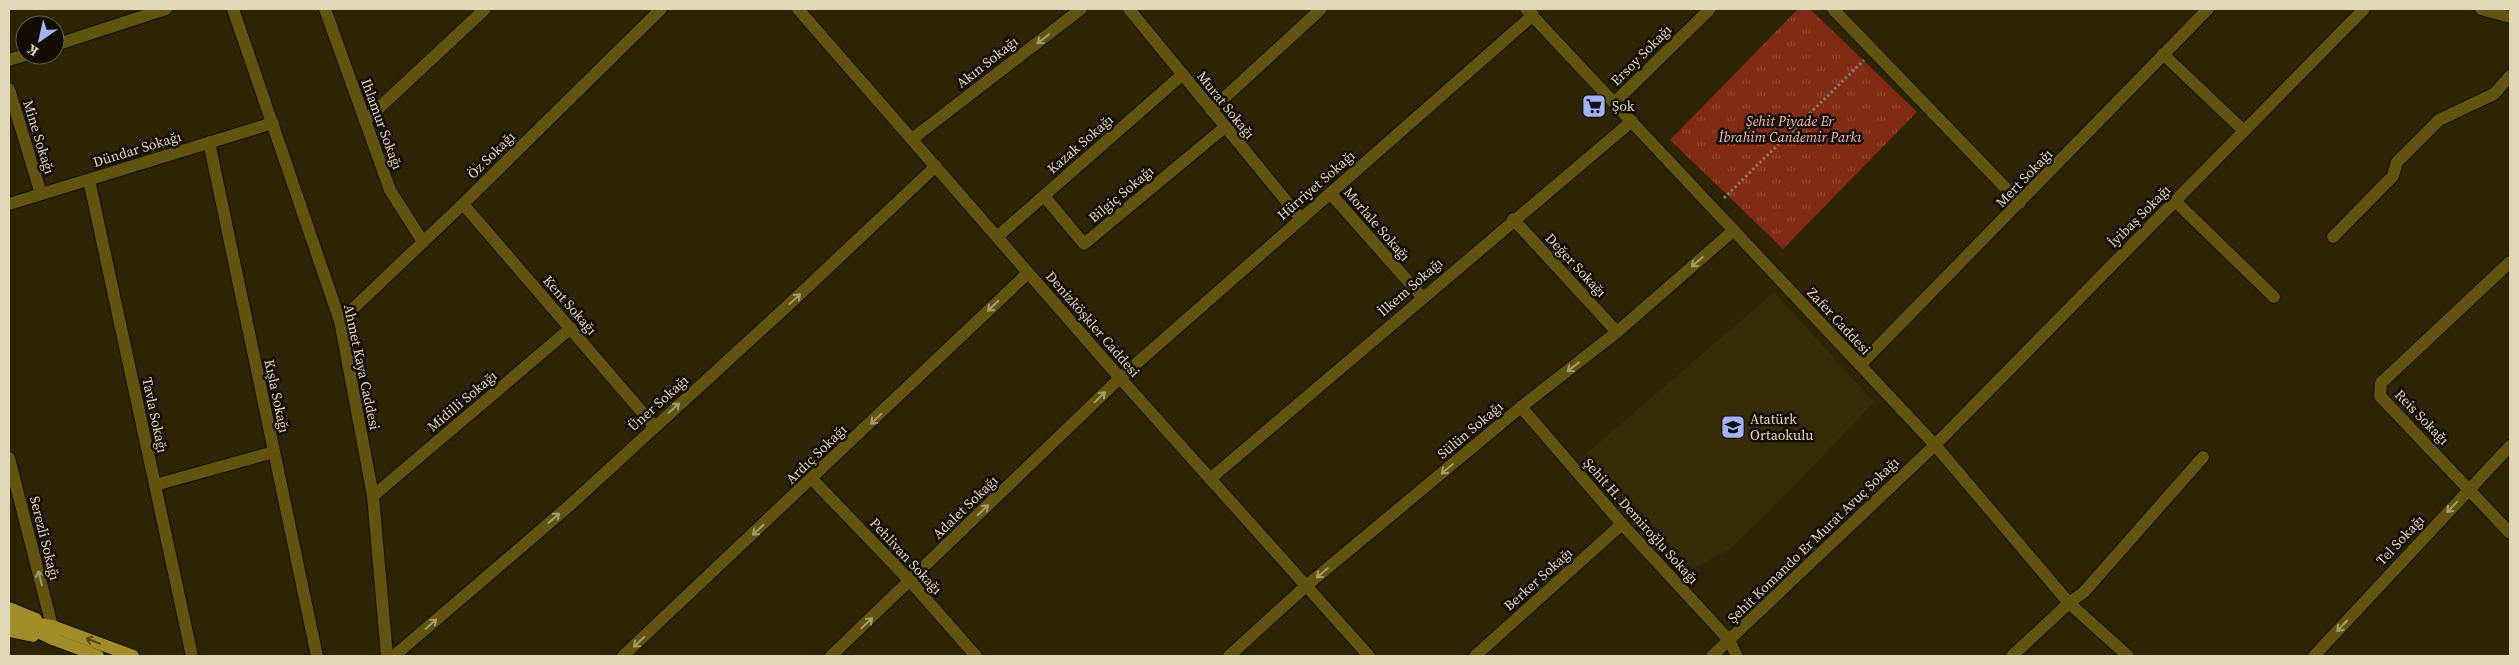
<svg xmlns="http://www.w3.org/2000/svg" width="2519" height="665" font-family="'Source Serif 4',serif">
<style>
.built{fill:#362c06}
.grass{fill:url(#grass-tufts)}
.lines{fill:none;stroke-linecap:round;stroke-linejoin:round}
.minor-casing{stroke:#120d00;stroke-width:14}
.major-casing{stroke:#120d00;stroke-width:14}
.path{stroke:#847c5c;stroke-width:3;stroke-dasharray:2.5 2.5;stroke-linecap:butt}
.minor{stroke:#62530f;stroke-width:12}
.major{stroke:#a28b29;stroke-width:12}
.oneway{stroke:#a79c6d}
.oneway2{stroke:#534612}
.labels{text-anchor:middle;stroke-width:5;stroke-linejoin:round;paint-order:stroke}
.street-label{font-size:14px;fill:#e0d8b9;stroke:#130d00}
.poi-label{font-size:14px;fill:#e0d8b9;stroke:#130d00;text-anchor:start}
.park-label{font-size:14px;font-style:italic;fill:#f9bdad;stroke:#130d00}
</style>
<defs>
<pattern id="grass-tufts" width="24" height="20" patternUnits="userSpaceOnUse" patternTransform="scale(1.25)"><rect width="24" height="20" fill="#812a14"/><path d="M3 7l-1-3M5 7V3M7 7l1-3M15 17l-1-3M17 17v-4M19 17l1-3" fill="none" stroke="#934834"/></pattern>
</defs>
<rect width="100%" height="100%" fill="#2c2403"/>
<!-- built -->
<path class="built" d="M 1774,292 L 1874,402 L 1779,502 L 1730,549 L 1693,569 L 1587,453 Z"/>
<!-- grass -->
<path class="grass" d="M 1798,9 L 1810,9 L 1917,112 L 1783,249 L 1670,140 Z"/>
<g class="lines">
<!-- minor casing -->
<g class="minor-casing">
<g id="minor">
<path d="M 233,9 L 340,321 L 373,496 L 387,656"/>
<path d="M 325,9 L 390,190 L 423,242"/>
<path d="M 798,9 L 1120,378 L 1369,656"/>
<path d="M 1129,9 L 1301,219"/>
<path d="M 1526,9 L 1935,445 L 2069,603 L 2128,656"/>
<path d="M 1833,9 L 2020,203"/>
<path d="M 2481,9 L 2510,17"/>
<path d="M 55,45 L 166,9"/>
<path d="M 2163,54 L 2244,131"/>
<path d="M 9,60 L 25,55"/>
<path d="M 9,89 L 41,194"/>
<path d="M 1615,102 L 1710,9"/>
<path d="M 1211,110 L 1321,9"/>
<path d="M 365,121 L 485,9"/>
<path d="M 912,139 L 1081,9"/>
<path d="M 209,142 L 317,656"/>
<path d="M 89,180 L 192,656"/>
<path d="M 1330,193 L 1422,297"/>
<path d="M 1044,196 L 1084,244 L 1225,127"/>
<path d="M 2175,201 L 2274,297"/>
<path d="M 9,204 L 273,123"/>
<path d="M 463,204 L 654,426"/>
<path d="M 1513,219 L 1617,332"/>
<path d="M 997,237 L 1183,74"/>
<path d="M 2333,237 L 2393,176 L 2397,162 L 2439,120 L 2494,94 L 2510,76"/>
<path d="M 2510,262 L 2381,383 L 2380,396 L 2510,533"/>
<path d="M 340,321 L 463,204 L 661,9"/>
<path d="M 1860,365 L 2208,9"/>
<path d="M 1521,407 L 1622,524 L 1729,640 L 1737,656"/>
<path d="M 9,458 L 52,626"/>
<path d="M 812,479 L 910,581 L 976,656"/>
<path d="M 1210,479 L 1632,121"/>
<path d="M 155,485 L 274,452"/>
<path d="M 373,496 L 571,328"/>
<path d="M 394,656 L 569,506 L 783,310 L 936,166"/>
<path d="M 623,656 L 1028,273"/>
<path d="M 831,656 L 1120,378 L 1533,15"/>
<path d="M 1229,656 L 1306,586 L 1521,407 L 1617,332 L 1734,230"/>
<path d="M 1475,656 L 1622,524"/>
<path d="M 1712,656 L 1935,445 L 2364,9"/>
<path d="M 2012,656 L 2069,603 L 2084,592 L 2203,457"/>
<path d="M 2314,656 L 2510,446"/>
</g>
</g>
<!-- major casing -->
<g class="major-casing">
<g id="major">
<path d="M 9,608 L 36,619"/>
<path d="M 9,631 L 33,636"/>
<path d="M 98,656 L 55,640 L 12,620 L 52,626 L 133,656"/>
</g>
</g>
<!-- path -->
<path class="path" d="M 1724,198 L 1864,60"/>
<!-- minor -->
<use href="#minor" class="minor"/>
<!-- major -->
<use href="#major" class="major"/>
</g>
<!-- one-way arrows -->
<defs><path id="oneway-shaft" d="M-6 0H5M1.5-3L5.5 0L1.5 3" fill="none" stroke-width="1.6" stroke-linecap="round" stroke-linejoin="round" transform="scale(1.25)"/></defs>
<g class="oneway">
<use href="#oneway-shaft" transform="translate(1043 39) rotate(142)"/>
<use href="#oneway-shaft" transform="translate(1697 262) rotate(139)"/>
<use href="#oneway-shaft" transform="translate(795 299) rotate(-43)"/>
<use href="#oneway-shaft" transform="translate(993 306) rotate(136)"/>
<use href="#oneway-shaft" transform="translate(1573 367) rotate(142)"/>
<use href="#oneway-shaft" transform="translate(1100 397) rotate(-44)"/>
<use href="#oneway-shaft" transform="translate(674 408) rotate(-42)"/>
<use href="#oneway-shaft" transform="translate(876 419) rotate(136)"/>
<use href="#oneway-shaft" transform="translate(1447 469) rotate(140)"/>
<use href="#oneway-shaft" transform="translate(2452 507) rotate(134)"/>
<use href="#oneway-shaft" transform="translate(983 510) rotate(-44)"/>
<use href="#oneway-shaft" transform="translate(554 518) rotate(-41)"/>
<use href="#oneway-shaft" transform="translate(758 530) rotate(137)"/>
<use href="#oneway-shaft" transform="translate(1322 573) rotate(140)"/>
<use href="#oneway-shaft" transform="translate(40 578) rotate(-104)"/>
<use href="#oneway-shaft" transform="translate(867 623) rotate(-43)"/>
<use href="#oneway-shaft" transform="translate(431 624) rotate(-41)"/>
<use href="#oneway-shaft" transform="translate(2342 626) rotate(133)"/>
<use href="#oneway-shaft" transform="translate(639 642) rotate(137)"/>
</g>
<use class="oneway2" href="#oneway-shaft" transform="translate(93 641) rotate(-159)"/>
<!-- icons -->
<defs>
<g id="supermarket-square" transform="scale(1.25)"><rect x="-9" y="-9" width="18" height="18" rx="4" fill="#a3b2fd" stroke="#130d00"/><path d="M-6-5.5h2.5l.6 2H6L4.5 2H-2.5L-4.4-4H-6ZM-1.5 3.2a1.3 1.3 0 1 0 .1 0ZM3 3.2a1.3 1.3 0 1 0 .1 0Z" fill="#111"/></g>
<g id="school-square" transform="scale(1.25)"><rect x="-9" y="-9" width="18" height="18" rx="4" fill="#a3b2fd" stroke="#130d00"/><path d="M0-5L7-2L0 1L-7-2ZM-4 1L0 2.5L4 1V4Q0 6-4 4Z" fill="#111"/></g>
</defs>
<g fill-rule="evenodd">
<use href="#supermarket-square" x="1594" y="106"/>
<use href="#school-square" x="1733" y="427"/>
</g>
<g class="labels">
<!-- street labels -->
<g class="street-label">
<text transform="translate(1641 55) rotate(-45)" y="5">Ersoy Sokağı</text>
<text transform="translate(987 62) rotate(-38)" y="5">Akın Sokağı</text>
<text transform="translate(1226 105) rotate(51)" y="5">Murat Sokağı</text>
<text transform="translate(382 124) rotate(70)" y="5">Ihlamur Sokağı</text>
<text transform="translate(39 137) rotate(73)" y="5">Mine Sokağı</text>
<text transform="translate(1080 144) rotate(-41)" y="5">Kazak Sokağı</text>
<text transform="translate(137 149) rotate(-17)" y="5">Dündar Sokağı</text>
<text transform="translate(491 155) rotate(-45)" y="5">Öz Sokağı</text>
<text transform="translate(2024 178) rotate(-46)" y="5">Mert Sokağı</text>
<text transform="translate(1316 185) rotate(-41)" y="5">Hürriyet Sokağı</text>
<text transform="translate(1121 194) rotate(-40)" y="5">Bilgiç Sokağı</text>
<text transform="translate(2139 216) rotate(-45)" y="5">İyibaş Sokağı</text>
<text transform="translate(1377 224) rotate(49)" y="5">Morlale Sokağı</text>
<text transform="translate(1576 265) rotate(47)" y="5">Değer Sokağı</text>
<text transform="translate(1410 287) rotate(-41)" y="5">İlkem Sokağı</text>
<text transform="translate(570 305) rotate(49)" y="5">Kent Sokağı</text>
<text transform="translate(1839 321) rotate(47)" y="5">Zafer Caddesi</text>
<text transform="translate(1093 324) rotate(49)" y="5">Denizköşkler Caddesi</text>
<text transform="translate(362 367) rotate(78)" y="5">Ahmet Kaya Caddesi</text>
<text transform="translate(277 396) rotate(78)" y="5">Kışla Sokağı</text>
<text transform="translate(462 401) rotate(-40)" y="5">Midilli Sokağı</text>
<text transform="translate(658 403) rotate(-42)" y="5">Üner Sokağı</text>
<text transform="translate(155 415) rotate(78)" y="5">Tavla Sokağı</text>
<text transform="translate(2422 417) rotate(46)" y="5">Reis Sokağı</text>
<text transform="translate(1470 430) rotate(-40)" y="5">Sülün Sokağı</text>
<text transform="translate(816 454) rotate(-44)" y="5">Ardıç Sokağı</text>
<text transform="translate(965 507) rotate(-44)" y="5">Adalet Sokağı</text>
<text transform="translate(1641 521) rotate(48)" y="5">Şehit H. Demiroğlu Sokağı</text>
<text transform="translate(45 538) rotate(76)" y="5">Serezli Sokağı</text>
<text transform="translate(1813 540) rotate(-44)" y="5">Şehit Komando Er Murat Avuç Sokağı</text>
<text transform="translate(2400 540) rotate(-47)" y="5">Tel Sokağı</text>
<text transform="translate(906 556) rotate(47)" y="5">Pehlivan Sokağı</text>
<text transform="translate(1538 579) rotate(-42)" y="5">Berker Sokağı</text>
</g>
<!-- poi labels -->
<g class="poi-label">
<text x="1612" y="111">Şok</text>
<text x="1750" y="424">Atatürk<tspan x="1750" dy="16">Ortaokulu</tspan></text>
</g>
<!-- park labels -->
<g class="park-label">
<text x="1790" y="126">Şehit Piyade Er<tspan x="1790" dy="16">İbrahim Candemir Parkı</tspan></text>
</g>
</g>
<!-- border -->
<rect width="2519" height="665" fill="none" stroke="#e0d8b9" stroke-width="20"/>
<!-- north arrow -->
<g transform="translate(40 40) rotate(214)"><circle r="24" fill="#130d00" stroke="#655e4a"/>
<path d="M0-4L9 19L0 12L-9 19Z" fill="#a3b2fd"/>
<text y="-8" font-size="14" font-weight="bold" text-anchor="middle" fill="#e0d8b9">K</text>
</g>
</svg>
